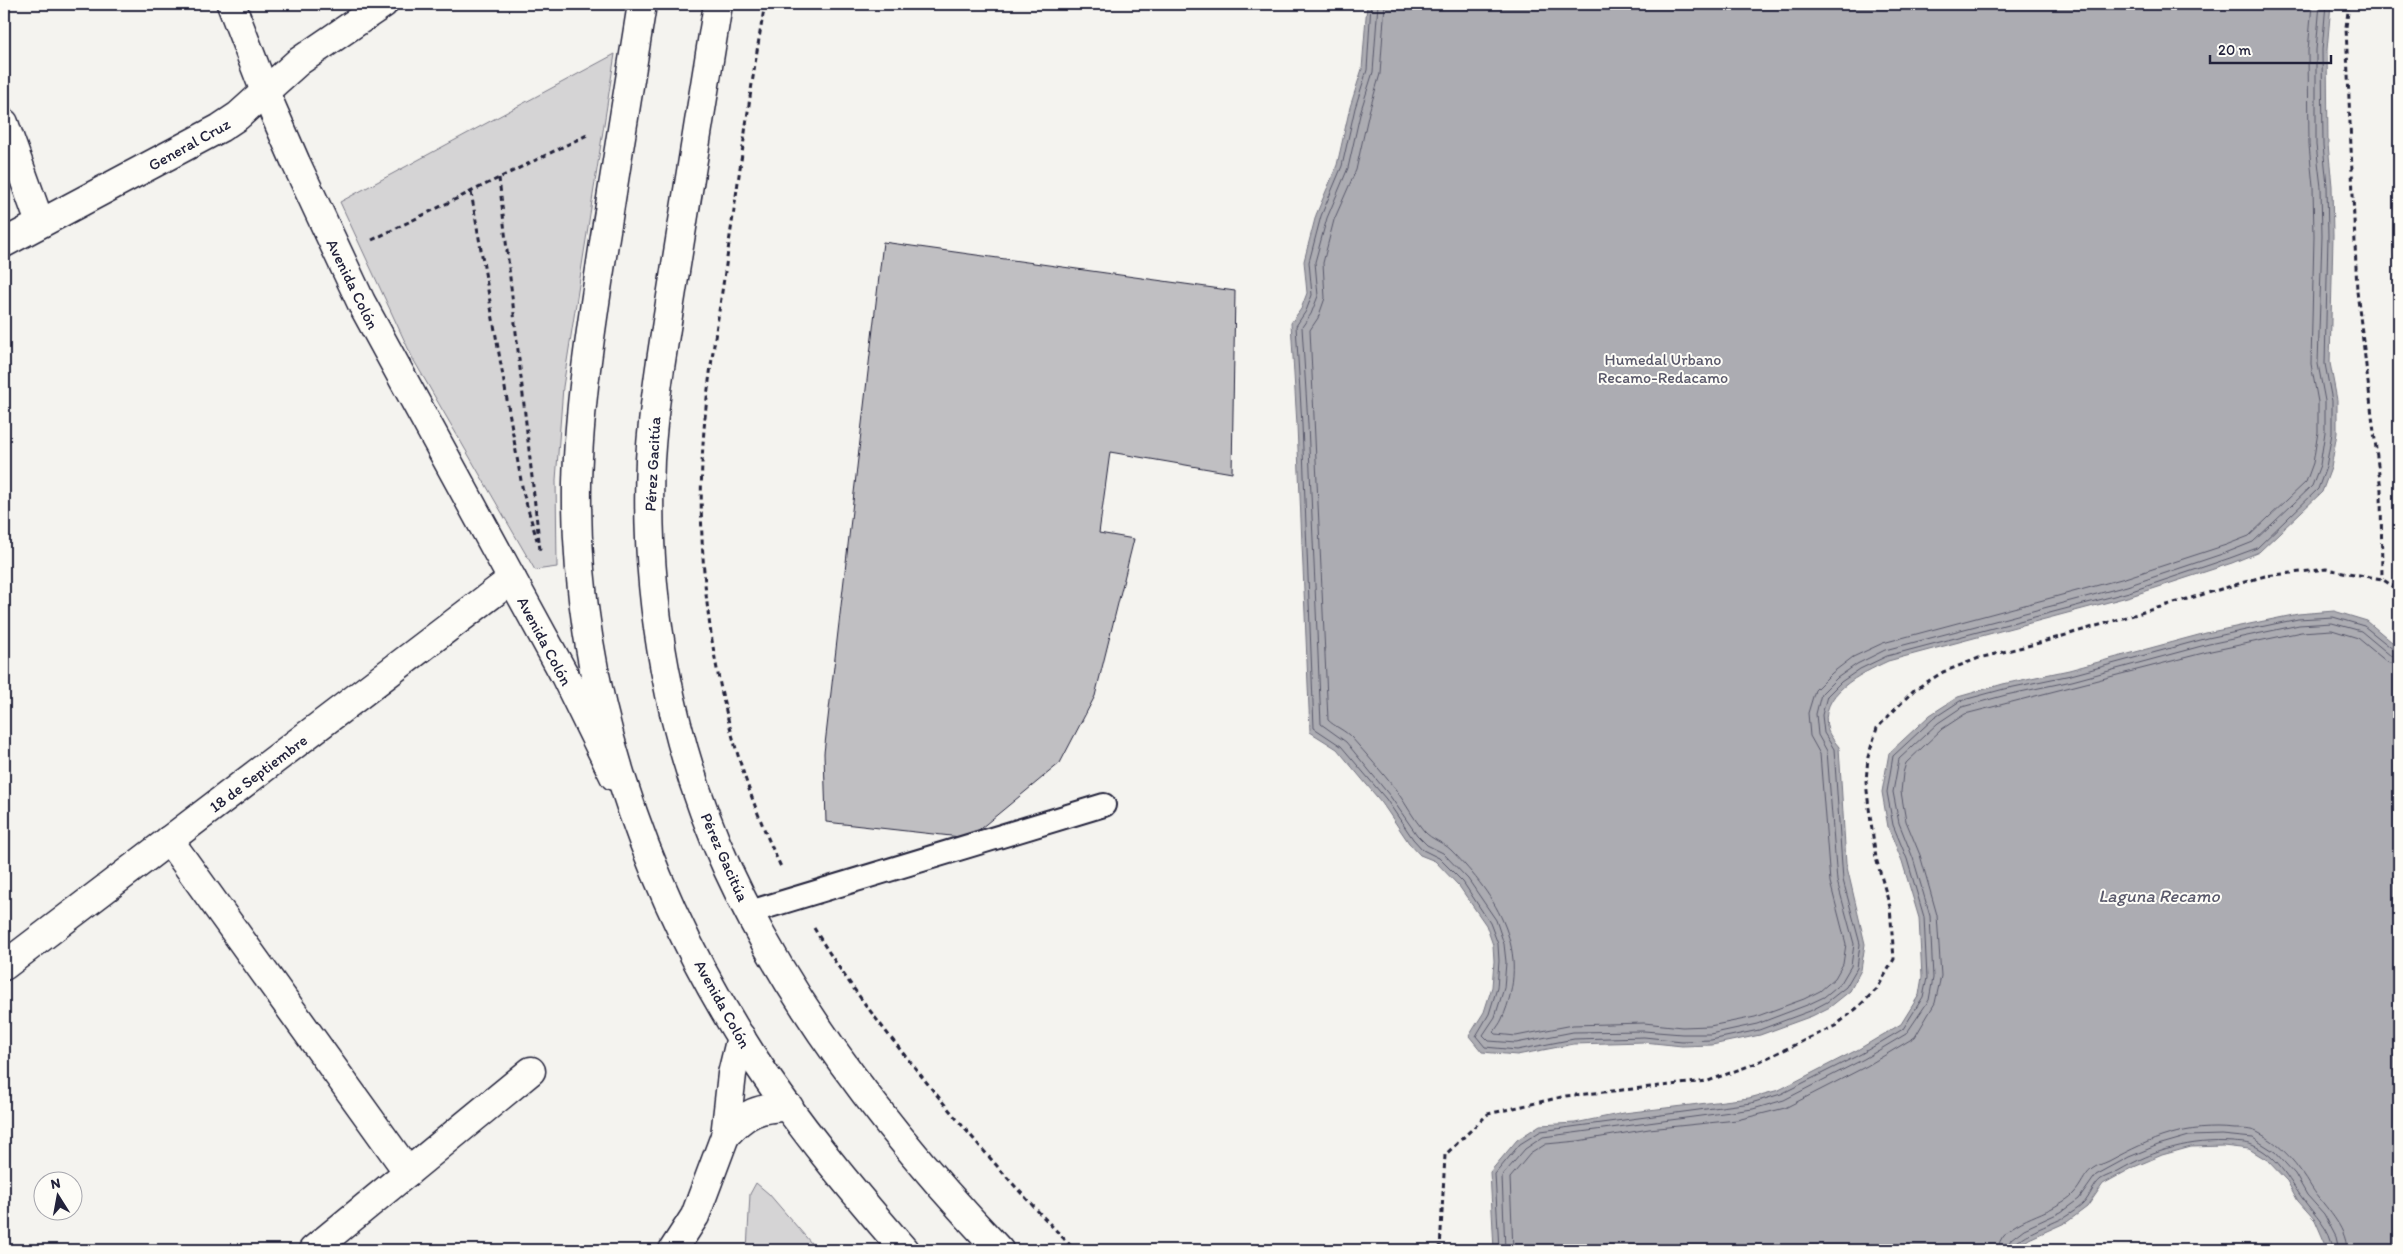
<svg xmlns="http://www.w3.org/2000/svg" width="2403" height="1254" font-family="Itim,sans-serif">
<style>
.green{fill:#d5d4d5;stroke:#7c7b88}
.water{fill:#acacb2;stroke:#757582}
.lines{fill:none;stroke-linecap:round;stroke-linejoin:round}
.shore{stroke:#59596b;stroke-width:1}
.building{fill:#c0bfc2;stroke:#22223b}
.lane-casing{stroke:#22223b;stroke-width:26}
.street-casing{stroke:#22223b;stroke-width:31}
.secondary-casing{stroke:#22223b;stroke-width:31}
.primary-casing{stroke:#22223b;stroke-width:31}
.path{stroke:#22223b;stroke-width:3;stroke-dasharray:5 4;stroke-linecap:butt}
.lane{stroke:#fdfcf7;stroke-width:22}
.street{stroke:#fdfcf7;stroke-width:28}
.secondary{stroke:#fdfcf7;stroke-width:28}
.primary{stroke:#fdfcf7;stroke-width:28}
.labels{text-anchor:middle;stroke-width:4;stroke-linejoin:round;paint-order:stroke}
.street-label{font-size:16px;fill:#22223b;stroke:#fdfcf7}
.park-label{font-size:16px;fill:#585769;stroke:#fdfcf7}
.water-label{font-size:18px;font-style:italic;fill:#59596b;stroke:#fdfcf7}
</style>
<rect width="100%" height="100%" fill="#f4f3ef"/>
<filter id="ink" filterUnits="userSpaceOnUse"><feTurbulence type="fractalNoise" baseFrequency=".02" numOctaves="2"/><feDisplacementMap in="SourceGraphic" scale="10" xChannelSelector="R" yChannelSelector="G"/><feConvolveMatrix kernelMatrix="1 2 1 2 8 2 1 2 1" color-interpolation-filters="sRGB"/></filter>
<g filter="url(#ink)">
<!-- green -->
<g class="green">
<path d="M 615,54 L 563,387 L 556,480 L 557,567 L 535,570 L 413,359 L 340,202 Z"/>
<path d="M 756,1183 L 769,1194 L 817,1250 L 747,1250 L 750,1194 Z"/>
</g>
<!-- water -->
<g class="water">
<path d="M 1367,4 L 2331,4 L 2327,50 L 2328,144 L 2332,186 L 2333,236 L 2330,363 L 2337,400 L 2337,433 L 2331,468 L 2322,492 L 2259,552 L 2232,563 L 2131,596 L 1888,661 C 1861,674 1817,693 1828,731 C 1830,736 1835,742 1839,747 L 1846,863 L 1865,944 L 1861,970 L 1850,991 L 1830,1007 L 1812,1016 L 1760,1035 L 1712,1045 L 1682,1046 L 1644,1042 L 1574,1044 L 1517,1055 L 1482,1052 L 1469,1036 L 1484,1012 L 1492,987 L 1494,961 L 1493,945 L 1486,925 L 1459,886 L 1435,861 L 1420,855 L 1409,843 L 1382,803 L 1337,749 L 1310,732 L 1297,425 L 1291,323 L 1301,309 L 1307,293 L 1304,261 L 1316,215 L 1337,165 L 1350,107 L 1362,69 Z"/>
<path d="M 2399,72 L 2399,221 L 2397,105 Z"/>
<path d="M 2334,611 L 2367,621 L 2399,648 L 2399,1250 L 2328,1250 L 2315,1220 L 2298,1201 L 2287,1181 L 2267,1160 L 2249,1149 L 2223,1146 L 2191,1147 L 2162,1155 L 2134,1167 L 2103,1184 L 2087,1207 L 2067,1222 L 2029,1239 L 2014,1250 L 1494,1250 L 1490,1172 L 1517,1140 L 1540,1125 L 1575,1123 L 1624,1113 L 1749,1098 L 1779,1090 L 1859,1049 L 1901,1024 L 1919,995 L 1922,977 L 1919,918 L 1902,861 L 1888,827 L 1882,792 L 1889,753 L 1930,715 L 1958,697 L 2003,684 L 2069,670 L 2206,633 L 2298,614 Z"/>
</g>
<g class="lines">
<!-- shore -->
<g class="shore">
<path d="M 1371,4 L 1367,70 L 1355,108 L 1342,166 L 1321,216 L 1309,262 L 1312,295 L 1306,311 L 1296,326 L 1302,424 L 1314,728 L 1341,746 L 1386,799 L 1413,839 L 1423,850 L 1439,858 L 1463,882 L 1490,923 L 1498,944 L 1499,961 L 1497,988 L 1489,1014 L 1476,1036 L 1485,1047 L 1517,1050 L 1574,1039 L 1644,1037 L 1682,1041 L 1711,1040 L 1759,1030 L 1810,1011 L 1827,1002 L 1846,987 L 1857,968 L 1860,944 L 1843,880 L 1834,749 L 1824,733 L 1822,715 L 1827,696 L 1841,682 L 1860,669 L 1887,656 L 2129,592 L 2230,558 L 2257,548 L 2318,489 L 2326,467 L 2332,433 L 2332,401 L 2325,364 L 2328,236 L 2327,186 L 2323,145 L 2322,50 L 2326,4"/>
<path d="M 1378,4 L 1373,72 L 1361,110 L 1348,168 L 1327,218 L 1315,262 L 1318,296 L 1311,314 L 1302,327 L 1308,424 L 1321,724 L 1346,742 L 1390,796 L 1417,835 L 1427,845 L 1443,853 L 1468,879 L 1496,920 L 1504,944 L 1506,962 L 1504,988 L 1495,1017 L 1483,1035 L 1489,1041 L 1516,1043 L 1573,1032 L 1644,1031 L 1682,1034 L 1710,1034 L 1757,1024 L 1807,1005 L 1824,997 L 1841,983 L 1851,966 L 1854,944 L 1837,881 L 1827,751 L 1818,735 L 1816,714 L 1821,694 L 1837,678 L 1857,664 L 1885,650 L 2127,586 L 2228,552 L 2253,542 L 2312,486 L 2320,465 L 2325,432 L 2325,401 L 2318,364 L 2322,236 L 2321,187 L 2316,145 L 2316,50 L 2320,4"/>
<path d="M 1385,4 L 1380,74 L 1369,112 L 1356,170 L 1334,220 L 1323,263 L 1325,298 L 1318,318 L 1310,330 L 1328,720 C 1335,727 1345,730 1352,738 C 1367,755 1382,772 1396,790 C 1406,804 1413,818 1424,831 C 1432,840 1443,842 1451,850 C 1498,898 1532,951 1502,1019 C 1500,1024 1496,1028 1494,1032 L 1496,1034 L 1516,1036 L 1573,1025 L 1644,1023 L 1682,1027 L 1710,1026 L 1755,1017 L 1804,999 L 1820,991 L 1835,978 L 1843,964 L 1846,944 L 1830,882 L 1820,754 L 1810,736 L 1808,713 L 1815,690 L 1832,673 L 1853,657 L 1883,643 L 2125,578 L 2226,545 L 2249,536 L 2306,482 L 2313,463 L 2318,432 L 2318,402 L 2311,364 L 2314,236 L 2313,187 L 2309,145 L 2308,51 L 2312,4"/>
<path d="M 1499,1250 L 1495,1174 L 1520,1144 L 1541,1131 L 1751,1103 L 1781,1094 L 1861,1054 L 1903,1029 L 1923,997 L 1927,978 L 1924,917 L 1907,859 L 1893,825 L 1887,792 L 1893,756 L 1934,718 L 1960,701 L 2004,689 L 2071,675 L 2208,638 L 2298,619 L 2333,617 L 2364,626 L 2394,650 L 2399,651"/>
<path d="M 1505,1250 L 1502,1176 L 1525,1149 L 1543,1137 L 1753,1109 L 1784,1100 L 1864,1059 L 1906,1034 L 1929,1000 L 1933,978 L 1930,916 L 1913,858 L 1899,823 L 1893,792 L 1899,759 L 1938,723 L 1962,707 L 2006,695 L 2072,681 L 2209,644 L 2299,625 L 2332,623 L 2361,631 L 2391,656 L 2399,658"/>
<path d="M 1513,1250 L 1510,1178 L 1530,1154 L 1546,1144 L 1578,1141 L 1649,1129 L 1737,1120 L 1785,1108 L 1867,1066 L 1915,1037 L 1935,1003 L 1941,976 L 1937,915 L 1920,855 L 1906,821 L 1901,792 L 1903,773 L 1906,763 L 1942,729 L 1965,714 L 2211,651 L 2301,632 L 2332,630 L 2358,638 L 2387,662 L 2399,665"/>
<path d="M 1998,1250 C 1999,1223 2040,1217 2059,1204 C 2064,1201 2070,1198 2074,1193 C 2081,1186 2084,1175 2092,1169 C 2097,1165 2103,1164 2109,1161 C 2152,1138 2185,1124 2235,1129 C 2242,1129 2251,1129 2257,1132 C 2282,1144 2298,1165 2312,1188 C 2325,1208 2346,1225 2347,1250"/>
<path d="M 2006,1250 L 2011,1239 L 2024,1229 L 2061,1212 L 2079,1199 L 2096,1175 L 2129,1157 L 2158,1145 L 2189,1136 L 2222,1135 L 2253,1138 L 2275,1152 L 2295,1174 L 2307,1195 L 2324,1214 L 2336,1237 L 2339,1250"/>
<path d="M 2012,1250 C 2014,1236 2053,1224 2065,1217 C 2071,1213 2078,1209 2083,1204 C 2090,1197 2093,1185 2101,1179 C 2106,1176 2113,1174 2118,1171 C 2154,1150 2191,1139 2233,1142 C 2239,1143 2246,1142 2252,1145 C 2278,1156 2287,1178 2303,1199 C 2314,1215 2331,1229 2333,1250"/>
</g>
</g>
<!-- building -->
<path class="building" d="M 883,242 L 1235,291 L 1232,473 L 1110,452 L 1099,533 L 1134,539 L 1095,696 L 1060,763 L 969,838 L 826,822 L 824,753 Z"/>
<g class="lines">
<!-- lane casing -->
<g class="lane-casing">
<path id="lane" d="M 750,912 L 1104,805"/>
</g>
<!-- street casing -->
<g class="street-casing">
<g id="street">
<path d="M 4,123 L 40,223"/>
<path d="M 4,243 L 220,128 L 238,116 L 298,62 L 383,4"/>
<path d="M 169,840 L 408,1172"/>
<path d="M 4,966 L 512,579"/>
<path d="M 725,1136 C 745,1113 759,1107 789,1107"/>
<path d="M 313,1250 L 531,1071"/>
<path d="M 673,1250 L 695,1216 L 725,1136 L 732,1074 L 741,1037"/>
</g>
</g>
<!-- secondary casing -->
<g class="secondary-casing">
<path id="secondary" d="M 231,4 L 265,92 L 296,163 L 361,302 L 565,676 L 614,776"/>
</g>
<!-- primary casing -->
<g class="primary-casing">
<g id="primary">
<path d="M 642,4 C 630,83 617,163 604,243 C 592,322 579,403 577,483 C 574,684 643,886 751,1054 C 797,1124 850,1188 904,1250"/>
<path d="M 718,4 C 704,91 690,178 676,265 C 666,330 654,395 650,460 C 644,600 670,743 728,870 C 793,1011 893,1138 999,1250"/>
</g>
</g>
<!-- path -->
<g class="path">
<path d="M 765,4 C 751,81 742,159 730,236 C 723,290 713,344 707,398 C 689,557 713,726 782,869"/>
<path d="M 2349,4 L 2346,27 L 2357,291 L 2381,490 L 2382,579"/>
<path d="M 499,178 L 540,550"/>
<path d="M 471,192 L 523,492 L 537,540"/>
<path d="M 372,240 L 587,135"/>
<path d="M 814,928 C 844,979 881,1026 919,1073 C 968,1134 1020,1194 1075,1250"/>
<path d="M 1440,1250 L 1445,1155 L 1488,1114 L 1566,1096 L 1708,1081 L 1754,1064 L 1835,1026 L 1857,1008 L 1877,989 L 1894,959 L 1890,907 L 1876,858 L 1869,808 L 1866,782 L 1868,757 L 1877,728 L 1914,690 L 1943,672 L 1979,658 L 2039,643 L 2265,576 L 2326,569 L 2382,579 L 2399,590"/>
</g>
<!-- lane -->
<use href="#lane" class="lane"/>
<!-- street -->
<use href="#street" class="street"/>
<!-- secondary -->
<use href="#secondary" class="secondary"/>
<!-- primary -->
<use href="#primary" class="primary"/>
</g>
</g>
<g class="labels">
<!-- street labels -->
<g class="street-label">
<text transform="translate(189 144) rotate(-29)" y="6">General Cruz</text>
<text transform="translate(353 284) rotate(64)" y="6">Avenida Colón</text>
<text transform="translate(652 464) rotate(-87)" y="6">Pérez Gacitúa</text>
<text transform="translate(545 641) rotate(62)" y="6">Avenida Colón</text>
<text transform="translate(258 773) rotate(-37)" y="6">18 de Septiembre</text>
<text transform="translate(725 857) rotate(66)" y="6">Pérez Gacitúa</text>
<text transform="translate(723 1004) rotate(61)" y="6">Avenida Colón</text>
</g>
<!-- park labels -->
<g class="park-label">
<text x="1663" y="365">Humedal Urbano<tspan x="1663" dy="18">Recamo-Redacamo</tspan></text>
</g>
<!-- water labels -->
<g class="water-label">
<text x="2159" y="902">Laguna Recamo</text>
</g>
</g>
<!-- margin -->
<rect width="2403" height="1254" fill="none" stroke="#fdfcf7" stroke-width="20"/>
<rect x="10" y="10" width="2383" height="1234" fill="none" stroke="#22223b" stroke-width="2" filter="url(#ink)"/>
<!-- north arrow -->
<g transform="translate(58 1196) rotate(349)"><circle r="24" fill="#fdfcf7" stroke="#a5a5ac"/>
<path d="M0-4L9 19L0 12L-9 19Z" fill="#22223b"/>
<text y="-8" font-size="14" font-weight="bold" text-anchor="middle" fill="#22223b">N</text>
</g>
<!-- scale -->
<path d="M2210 55v8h121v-8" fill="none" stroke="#22223b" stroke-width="2.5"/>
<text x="2218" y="55" font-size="15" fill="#22223b" stroke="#fdfcf7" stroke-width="4" paint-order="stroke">20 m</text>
</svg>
